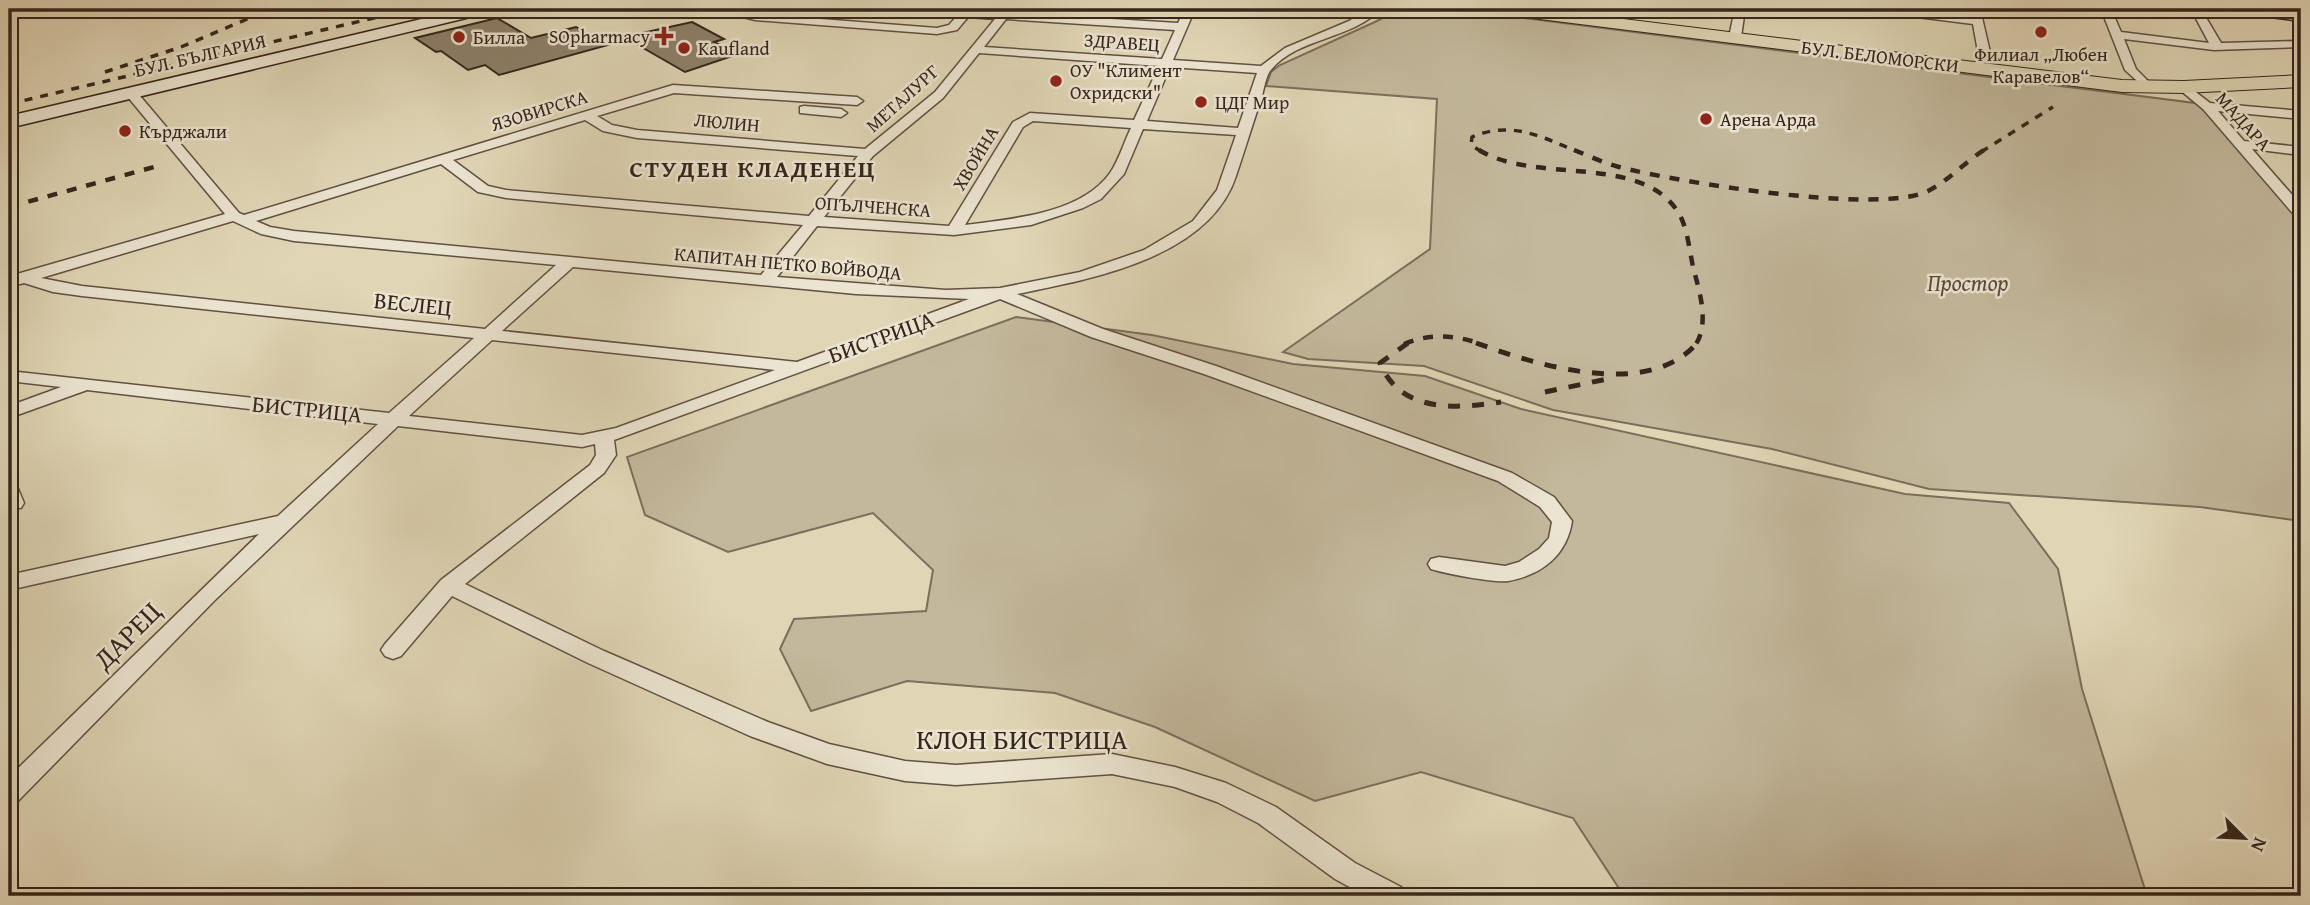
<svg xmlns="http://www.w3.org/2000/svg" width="2310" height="905" font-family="'Gentium Book Plus',serif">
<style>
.green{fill:#c3b89c;stroke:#7c6e5c;stroke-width:2}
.building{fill:#8e816c;stroke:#35251c;stroke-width:2}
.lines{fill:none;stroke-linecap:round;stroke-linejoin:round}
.street-casing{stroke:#605142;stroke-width:3}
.secondary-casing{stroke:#35251c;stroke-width:3}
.primary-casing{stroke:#35251c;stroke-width:2}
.street{fill:#ebe4d0;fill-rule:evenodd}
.secondary{fill:#ebe4d0;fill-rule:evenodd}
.primary{fill:#e0d6b6;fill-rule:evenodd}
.rail-far2{stroke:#35251c;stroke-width:3.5;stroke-dasharray:8 8;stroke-linecap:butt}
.rail-far1{stroke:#35251c;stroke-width:4.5;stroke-dasharray:10 10;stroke-linecap:butt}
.rail{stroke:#35251c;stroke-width:5;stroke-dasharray:12 12;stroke-linecap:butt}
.poi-dot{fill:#8f2418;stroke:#ebe4d0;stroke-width:2.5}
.labels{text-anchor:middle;stroke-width:5;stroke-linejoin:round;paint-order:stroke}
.far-poi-label{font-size:19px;fill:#35251c;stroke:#ebe4d0;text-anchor:start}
.far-street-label{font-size:19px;fill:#35251c;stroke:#ebe4d0}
.park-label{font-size:23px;font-style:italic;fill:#584a3c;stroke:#ebe4d0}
.street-label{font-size:23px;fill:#35251c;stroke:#ebe4d0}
.far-district-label{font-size:24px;font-weight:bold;letter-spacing:2px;fill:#35251c;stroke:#ebe4d0}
.near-street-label{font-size:28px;fill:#35251c;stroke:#ebe4d0}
</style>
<rect width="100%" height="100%" fill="#e0d6b6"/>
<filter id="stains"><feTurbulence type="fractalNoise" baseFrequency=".00286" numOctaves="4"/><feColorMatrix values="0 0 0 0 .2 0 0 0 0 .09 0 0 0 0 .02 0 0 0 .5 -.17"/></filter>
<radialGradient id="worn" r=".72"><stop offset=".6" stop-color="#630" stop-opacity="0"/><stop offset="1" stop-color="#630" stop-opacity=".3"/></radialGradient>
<!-- green -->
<g class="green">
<path d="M 1399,9 L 1452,9 L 2203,104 L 2301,211 L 2301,521 L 2200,507 L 1929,489 L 1772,449 L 1553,410 L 1424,366 L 1308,359 L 1283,352 L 1430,249 L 1437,99 L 1266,86 L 1271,72 L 1280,65 L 1377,21 Z"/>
<path d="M 1016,317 L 1152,335 L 1293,364 L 1425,376 L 1521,409 L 1905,494 L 2009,503 L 2058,569 L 2082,689 L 2147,896 L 1624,896 L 1573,818 L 1421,772 L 1315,801 L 1155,727 L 1055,693 L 907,681 L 811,711 L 780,649 L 794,619 L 926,611 L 933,570 L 873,513 L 728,552 L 645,515 L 627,457 Z"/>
</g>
<!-- building -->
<g class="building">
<path d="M 497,18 L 531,38 L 576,27 L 608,45 L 499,75 L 485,65 L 468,70 L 441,51 L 436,52 L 415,38 Z"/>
<path d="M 692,22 L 724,39 L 714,42 L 738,54 L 685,72 L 624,37 Z"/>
</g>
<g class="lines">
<!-- street casing -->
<g class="street-casing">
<g id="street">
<path d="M 728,9 L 743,9 L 755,14 L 937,28 L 949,25 L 957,16 L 890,12 L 885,9 L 974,9 L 973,11 L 1000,13 L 1004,9 L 1014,9 L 1011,13 L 1178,23 L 1185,9 L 1195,9 L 1173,60 L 1261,66 L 1285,48 L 1349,21 L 1368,9 L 1380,9 C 1352,40 1297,37 1270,71 C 1266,77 1264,88 1262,96 C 1253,123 1245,149 1236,176 C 1209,258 1091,279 1017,294 L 1103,329 L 1216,366 L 1512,473 L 1554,497 L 1572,521 C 1567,555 1542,575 1508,581 C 1494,583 1447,574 1431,569 L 1428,564 L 1431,559 L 1439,557 L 1505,566 L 1519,562 L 1539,549 L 1549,538 L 1552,522 L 1540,507 L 1498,481 L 1204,374 L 1091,337 L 1000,299 L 614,440 L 616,455 L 604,473 L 465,584 L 604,651 L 768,722 L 829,744 L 905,761 L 956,765 L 1112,754 L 1175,767 L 1226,783 L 1276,807 L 1355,863 L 1401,887 L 1405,896 L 1366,896 L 1335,879 L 1258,823 L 1217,802 L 1175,787 L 1112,774 L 956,785 L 905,781 L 827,764 L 750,736 L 588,663 L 452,596 L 401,656 L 393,659 L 385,656 L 381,650 L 385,644 L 441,580 L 590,465 L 596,455 L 595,444 L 582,447 L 398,426 L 214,601 L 18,801 L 9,804 L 9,777 L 259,534 L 9,590 L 9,575 L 278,516 L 378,424 L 87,390 L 9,418 L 9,406 L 61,387 L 9,381 L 9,371 L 389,413 L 474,338 L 82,296 L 53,292 L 24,283 L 9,287 L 9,277 L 17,274 L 225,214 L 127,96 L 127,90 L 135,90 L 239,213 L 244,215 L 673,85 L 857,97 L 863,101 L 857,105 L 674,93 L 597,116 L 612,125 L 637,130 L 865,149 L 935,92 L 995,19 L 968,17 L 957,30 L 937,34 L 755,20 L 728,13 ZM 1006,19 L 1175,30 L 1162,59 L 984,47 ZM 979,53 L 1159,66 L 1134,120 L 1030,113 L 1013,122 L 949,226 L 824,217 L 873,156 L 943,98 ZM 1170,67 L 1257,73 L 1238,128 L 1147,121 ZM 585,120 L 603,131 L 637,138 L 858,156 L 809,216 L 506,190 L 488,186 L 453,160 ZM 1033,121 L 1131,128 C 1124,142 1119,160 1110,173 C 1081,214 1011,219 965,225 L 1023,127 ZM 1143,129 L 1236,135 L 1217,190 L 1193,221 L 1144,250 L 1080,272 L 1000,288 L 946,290 L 777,277 L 817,226 L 954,235 L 1031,225 L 1083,208 L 1101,199 L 1124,174 ZM 441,164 L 478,192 L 506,198 L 803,225 L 761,275 L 294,231 L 270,227 L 256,221 ZM 233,221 L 261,234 L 294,241 L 556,265 L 485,329 L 82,286 L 41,278 ZM 573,267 L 856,294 L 969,299 L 797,362 L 502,331 ZM 492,340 L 775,370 L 616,428 L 582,435 L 409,416 Z"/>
<path d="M 1735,9 L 1745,9 L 1741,37 L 1735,40 L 1729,37 Z"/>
<path d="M 1872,9 L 1902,9 L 1972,17 L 1972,9 L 1980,9 L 1990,52 L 1984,55 L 1978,52 L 1973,24 L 1877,12 Z"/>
<path d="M 2101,9 L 2111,9 L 2121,32 L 2209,43 L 2191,9 L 2201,9 L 2221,43 L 2301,41 L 2301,47 L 2214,50 L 2124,39 L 2136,69 L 2154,87 L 2148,91 L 2125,70 Z"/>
<path d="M 2184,83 L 2210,103 L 2301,111 L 2301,119 L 2218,111 L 2244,141 L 2301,147 L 2301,155 L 2252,149 L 2301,205 L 2301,218 L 2296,217 L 2203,109 L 2180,90 L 2178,87 Z"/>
<path d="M 804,106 L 841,109 L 847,113 L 841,117 L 800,113 L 800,107 Z"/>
<path d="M 9,482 L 16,484 L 24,503 L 21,508 L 9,508 Z"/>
</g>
</g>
<!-- secondary casing -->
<g class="secondary-casing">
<g id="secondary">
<path d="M 464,9 L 491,9 L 483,14 L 9,128 L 9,116 Z"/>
<path d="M 2238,9 L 2301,11 L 2301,21 L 2246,14 Z"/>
</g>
</g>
<!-- primary casing -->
<g class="primary-casing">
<path id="primary" d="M 1492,9 L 1542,9 L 2122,80 L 2184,81 L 2301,75 L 2301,87 L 2184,93 L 2122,92 L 1501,14 Z"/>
</g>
<!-- street -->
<use href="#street" class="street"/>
<!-- secondary -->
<use href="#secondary" class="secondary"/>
<!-- primary -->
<use href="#primary" class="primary"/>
<!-- rail-far2 -->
<g class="rail-far2">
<path d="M 105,72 L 181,47 L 271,9"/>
<path d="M 9,104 L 412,9"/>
<path d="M 1482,152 L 1471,145 L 1472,137 C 1512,120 1541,137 1579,152"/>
<path d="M 1981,152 L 2053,107"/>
</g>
<!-- rail-far1 -->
<g class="rail-far1">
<path d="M 1479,150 C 1534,184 1637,154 1676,209 C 1688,225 1689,251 1694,271 C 1700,292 1709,324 1696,344"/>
<path d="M 1574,150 C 1589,156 1604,163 1619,167 C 1676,182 1880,215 1928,191 C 1948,181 1965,162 1984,150"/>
<path d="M 9,207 L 154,167"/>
<path d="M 1404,344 C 1430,333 1455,335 1481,344"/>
</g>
<!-- rail -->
<g class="rail">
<path d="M 1408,343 L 1380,363 C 1400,413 1456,409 1501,402"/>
<path d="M 1476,343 C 1535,364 1647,401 1697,343"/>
<path d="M 1545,392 L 1607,379"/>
</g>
</g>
<!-- markers -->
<g class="poi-dot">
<circle cx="2041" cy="32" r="7"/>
<path d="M660.5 25.5h7v7h7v7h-7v7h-7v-7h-7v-7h7z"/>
<circle cx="459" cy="37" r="7"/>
<circle cx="684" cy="48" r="7"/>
<circle cx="1056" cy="81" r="7"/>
<circle cx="1201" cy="102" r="7"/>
<circle cx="1706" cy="119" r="7"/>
<circle cx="125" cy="131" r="7"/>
</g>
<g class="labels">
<!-- far-poi labels -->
<g class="far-poi-label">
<text x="650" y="43" text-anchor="end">SOpharmacy</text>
<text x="473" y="44">Билла</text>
<text x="698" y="55">Kaufland</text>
<text x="2041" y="61" text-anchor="middle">Филиал „Любен<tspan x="2041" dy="22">Каравелов“</tspan></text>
<text x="1070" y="77">ОУ "Климент<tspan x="1070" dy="22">Охридски"</tspan></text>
<text x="1215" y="109">ЦДГ Мир</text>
<text x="1720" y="126">Арена Арда</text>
<text x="139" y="138">Кърджали</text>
</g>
<!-- far-street labels -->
<g class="far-street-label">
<text transform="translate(1122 42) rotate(4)" y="7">ЗДРАВЕЦ</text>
<text transform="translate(200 55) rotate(-13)" y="7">БУЛ. БЪЛГАРИЯ</text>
<text transform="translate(1880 56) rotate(7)" y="7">БУЛ. БЕЛОМОРСКИ</text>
<text transform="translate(902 98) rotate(-42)" y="7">МЕТАЛУРГ</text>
<text transform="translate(539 110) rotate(-17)" y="7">ЯЗОВИРСКА</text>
<text transform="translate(2244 121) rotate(48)" y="7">МАДАРА</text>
<text transform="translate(727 122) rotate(5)" y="7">ЛЮЛИН</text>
<text transform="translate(975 158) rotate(-59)" y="7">ХВОЙНА</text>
<text transform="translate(873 206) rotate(4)" y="7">ОПЪЛЧЕНСКА</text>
<text transform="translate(788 263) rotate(5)" y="7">КАПИТАН ПЕТКО ВОЙВОДА</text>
</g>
<!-- park labels -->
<g class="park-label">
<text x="1968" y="291">Простор</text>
</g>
<!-- street labels -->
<g class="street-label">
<text transform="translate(413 304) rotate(6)" y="8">ВЕСЛЕЦ</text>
<text transform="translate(881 337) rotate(-20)" y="8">БИСТРИЦА</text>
<text transform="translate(307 409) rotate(6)" y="8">БИСТРИЦА</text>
</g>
<!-- far-district labels -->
<g class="far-district-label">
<text x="753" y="177">СТУДЕН КЛАДЕНЕЦ</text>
</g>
<!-- near-street labels -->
<g class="near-street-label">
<text transform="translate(127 635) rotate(-45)" y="10">ДАРЕЦ</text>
<text x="1022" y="749">КЛОН БИСТРИЦА</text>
</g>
</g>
<!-- margin -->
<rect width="2310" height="905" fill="none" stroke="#e0d6b6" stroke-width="35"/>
<rect x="10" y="10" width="2289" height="884" fill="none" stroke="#35251c" stroke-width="3.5"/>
<rect x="18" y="18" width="2275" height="870" fill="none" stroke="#35251c" stroke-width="2"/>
<!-- north arrow -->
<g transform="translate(2244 838) rotate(114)" stroke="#ebe4d0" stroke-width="5" paint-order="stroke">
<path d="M0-5L12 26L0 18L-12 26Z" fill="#35251c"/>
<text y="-10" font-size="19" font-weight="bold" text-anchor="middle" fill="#35251c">N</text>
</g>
<rect width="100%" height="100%" filter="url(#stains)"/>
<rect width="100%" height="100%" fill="url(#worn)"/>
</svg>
